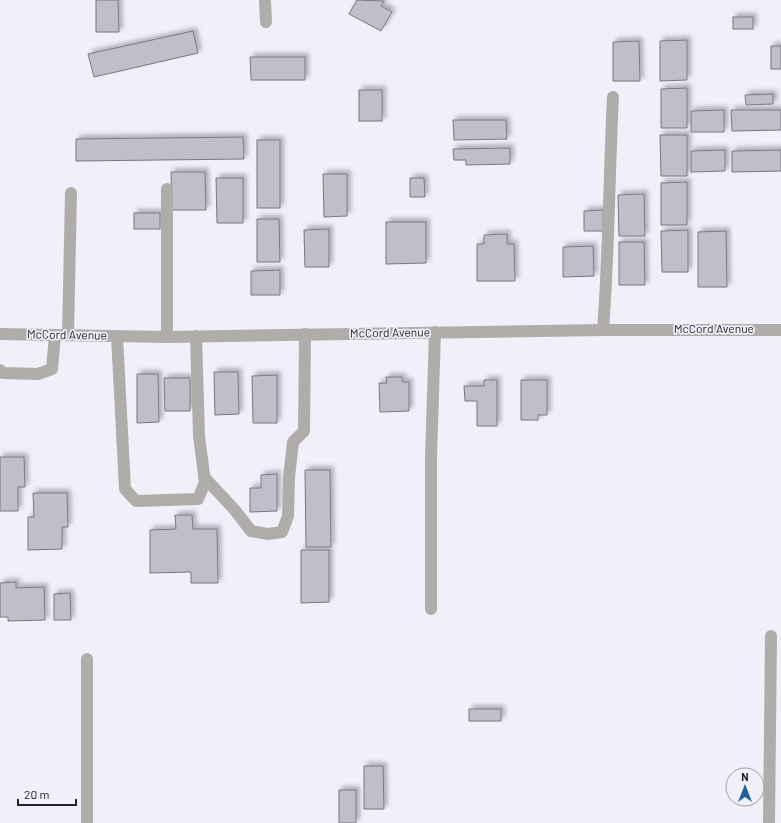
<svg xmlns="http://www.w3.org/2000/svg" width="781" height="823" font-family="Barlow,sans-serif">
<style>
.building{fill:#bfbfca;stroke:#787882;filter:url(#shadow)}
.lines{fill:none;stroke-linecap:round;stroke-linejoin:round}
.minor{stroke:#b0aca9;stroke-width:12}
.labels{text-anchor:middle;stroke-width:3.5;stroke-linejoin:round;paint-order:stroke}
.street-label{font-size:12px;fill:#232327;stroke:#f0f0fb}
</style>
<defs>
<filter id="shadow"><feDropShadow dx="3.5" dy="-3.5" stdDeviation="2" flood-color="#0004"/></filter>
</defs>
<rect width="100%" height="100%" fill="#f0f0fb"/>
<!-- building -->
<g class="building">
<path d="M 96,0 L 118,0 L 119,32 L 96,32 Z"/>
<path d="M 357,0 L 384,1 L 381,6 L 392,12 L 381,31 L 349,14 Z"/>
<rect x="733" y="17" width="20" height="12"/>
<path d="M 193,31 L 198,53 L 94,77 L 88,54 Z"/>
<path d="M 687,40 L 687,80 L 660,81 L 660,41 Z"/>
<path d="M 639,41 L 640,81 L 613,81 L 613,42 Z"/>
<rect x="771" y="46" width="10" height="23"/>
<path d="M 250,57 L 305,57 L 305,80 L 251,80 Z"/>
<path d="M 687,88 L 687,128 L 661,128 L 661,89 Z"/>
<rect x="359" y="90" width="23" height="31"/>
<path d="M 773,94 L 773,104 L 746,105 L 745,95 Z"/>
<path d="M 724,110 L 724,132 L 691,132 L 691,111 Z"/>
<path d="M 731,110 L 781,110 L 781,130 L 732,131 Z"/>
<path d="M 453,120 L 506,120 L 507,139 L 454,140 Z"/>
<path d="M 660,135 L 687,135 L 687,176 L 661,176 Z"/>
<path d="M 243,137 L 244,159 L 76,161 L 76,139 Z"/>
<rect x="257" y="140" width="23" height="68"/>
<path d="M 510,148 L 510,164 L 466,165 L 466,160 L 454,160 L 453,149 Z"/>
<path d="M 725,150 L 725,171 L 691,172 L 691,151 Z"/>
<path d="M 781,150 L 781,171 L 732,172 L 732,151 Z"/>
<path d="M 171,172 L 205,172 L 206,210 L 172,210 Z"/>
<path d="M 323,174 L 347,174 L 347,216 L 324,217 Z"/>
<path d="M 216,178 L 243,178 L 243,223 L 217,223 Z"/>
<path d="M 410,178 L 424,178 L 425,197 L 410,197 Z"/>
<path d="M 687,182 L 687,225 L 661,225 L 661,183 Z"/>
<path d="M 644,194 L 645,236 L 619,236 L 618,195 Z"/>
<path d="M 603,210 L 603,231 L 584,231 L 584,211 Z"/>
<rect x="134" y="213" width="26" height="16"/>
<path d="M 257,219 L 279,219 L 280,262 L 257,262 Z"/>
<path d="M 386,222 L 426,222 L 426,263 L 386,264 Z"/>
<path d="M 329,229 L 329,267 L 305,267 L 304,230 Z"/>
<path d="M 688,230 L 688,272 L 662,272 L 661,231 Z"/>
<path d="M 726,231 L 727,287 L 698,287 L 698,232 Z"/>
<path d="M 507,234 L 507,244 L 514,244 L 515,281 L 477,281 L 477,244 L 484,244 L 484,235 Z"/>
<path d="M 619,242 L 644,242 L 645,285 L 619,285 Z"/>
<path d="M 593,246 L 594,276 L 563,277 L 563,247 Z"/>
<path d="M 280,270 L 280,295 L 251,295 L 251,271 Z"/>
<path d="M 214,372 L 238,372 L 239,414 L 215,415 Z"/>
<path d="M 137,374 L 158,374 L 159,422 L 137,423 Z"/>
<path d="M 277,375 L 277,423 L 253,423 L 252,376 Z"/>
<path d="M 386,377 L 402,377 L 402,382 L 409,382 L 409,411 L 380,412 L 379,383 L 387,383 Z"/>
<path d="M 164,378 L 190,378 L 190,411 L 165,411 Z"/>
<path d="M 484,380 L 497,380 L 497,426 L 477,426 L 477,401 L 465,401 L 464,386 L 484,386 Z"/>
<path d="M 521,380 L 547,380 L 547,415 L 538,415 L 538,420 L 521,420 Z"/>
<path d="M 0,457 L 24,457 L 25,487 L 18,487 L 18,511 L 0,511 Z"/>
<path d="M 305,470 L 330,470 L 331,547 L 306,547 Z"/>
<path d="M 277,474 L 277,511 L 250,512 L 250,488 L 261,488 L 261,475 Z"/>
<path d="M 33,493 L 67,493 L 68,527 L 62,527 L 62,549 L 28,550 L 28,517 L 34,517 Z"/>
<path d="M 175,515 L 192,515 L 193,529 L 217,529 L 218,583 L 191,583 L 191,572 L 150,573 L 150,530 L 176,529 Z"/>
<path d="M 301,550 L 329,550 L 329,602 L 301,603 Z"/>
<path d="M 16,582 L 16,588 L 44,587 L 45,620 L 8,621 L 8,617 L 0,617 L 0,583 Z"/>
<path d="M 70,593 L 71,620 L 54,620 L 54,594 Z"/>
<rect x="469" y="709" width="32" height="12"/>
<path d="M 364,766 L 383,766 L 384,809 L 364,809 Z"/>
<rect x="339" y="790" width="17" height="33"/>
</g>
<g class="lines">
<!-- minor -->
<g class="minor">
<path d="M 265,0 L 266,22"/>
<path d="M 167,189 L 167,337"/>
<path d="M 603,330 C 609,252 609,175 613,97"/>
<path d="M 0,334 L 167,337 L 603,330 L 781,330"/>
<path d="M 68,335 L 71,193"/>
<path d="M 117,336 L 125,489 L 136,501 L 198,499 L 205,482 L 199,436 L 196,336"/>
<path d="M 0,370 L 3,373 L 38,374 L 52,369 L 55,335"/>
<path d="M 204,477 L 234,509 L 251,531 L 268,534 L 282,532 L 288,516 L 289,477 L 293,442 L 304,431 L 305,334"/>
<path d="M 431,609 L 431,457 L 435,332"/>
<path d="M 87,823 L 87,659"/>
<path d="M 769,823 L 771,636"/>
</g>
</g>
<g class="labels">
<!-- street labels -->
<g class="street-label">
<text x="714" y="333">McCord Avenue</text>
<text transform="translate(390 333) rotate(-1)" y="4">McCord Avenue</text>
<text transform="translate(67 335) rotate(1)" y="4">McCord Avenue</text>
</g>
</g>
<!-- north arrow -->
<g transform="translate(745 787)"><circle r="19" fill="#f0f0fb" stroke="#9e9ea6"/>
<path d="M0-3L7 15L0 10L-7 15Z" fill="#1f6095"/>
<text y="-6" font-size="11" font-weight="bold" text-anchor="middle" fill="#232327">N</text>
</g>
<!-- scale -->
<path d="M18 799v6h58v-6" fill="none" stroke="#232327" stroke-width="2"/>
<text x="24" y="799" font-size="12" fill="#232327" stroke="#f0f0fb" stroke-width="3" paint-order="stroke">20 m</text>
</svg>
